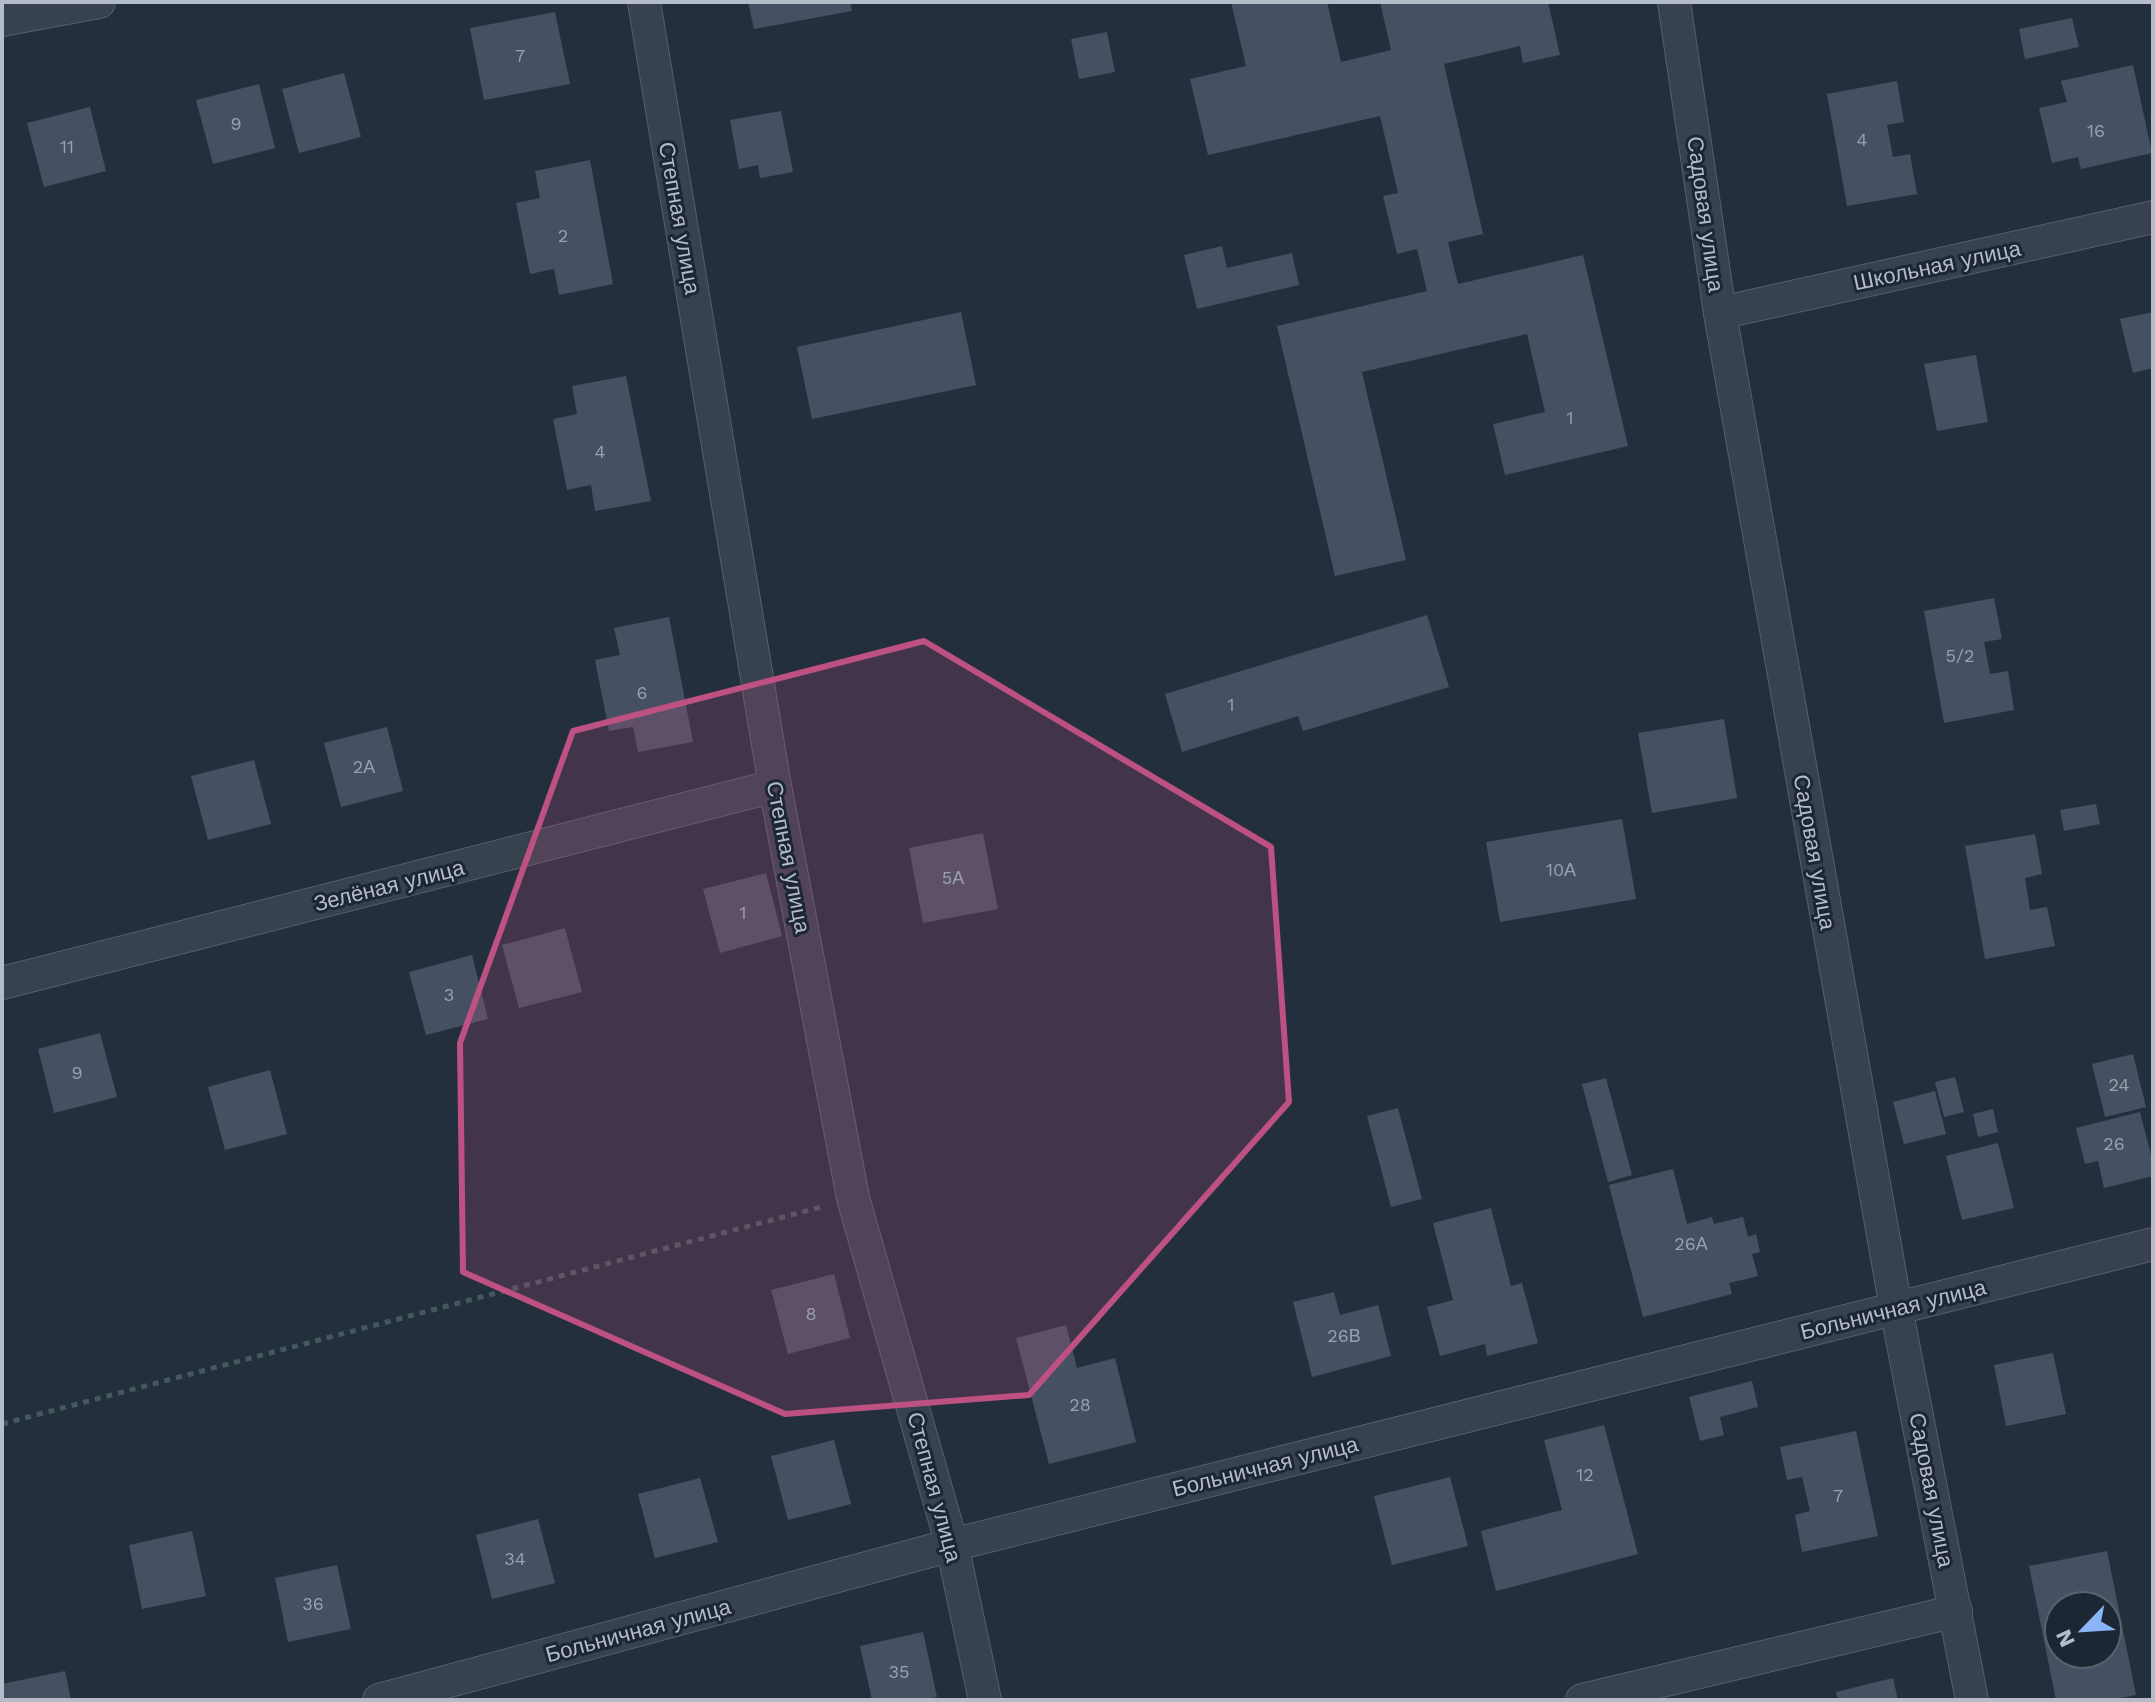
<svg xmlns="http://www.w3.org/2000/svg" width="2155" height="1702" font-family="'Work Sans',sans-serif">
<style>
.building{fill:#455162;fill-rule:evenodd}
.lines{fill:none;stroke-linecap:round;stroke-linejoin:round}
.street-casing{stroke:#565f6c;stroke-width:34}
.path{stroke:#44595c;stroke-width:5;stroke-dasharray:6 6;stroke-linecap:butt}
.street{stroke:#38414e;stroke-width:32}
.marked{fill:#bd5182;fill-opacity:0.2;stroke:#bd5182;stroke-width:6;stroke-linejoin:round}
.labels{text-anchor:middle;stroke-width:6;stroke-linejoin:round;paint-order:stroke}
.number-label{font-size:18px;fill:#98a1af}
.street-label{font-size:22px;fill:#b4bcc9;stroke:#1d2633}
</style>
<rect width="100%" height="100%" fill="#242f3e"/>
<!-- building -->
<g class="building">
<path d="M 748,2 L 850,2 L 852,11 L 754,29 Z"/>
<path d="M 1231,2 L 1327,2 L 1341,62 L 1391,50 L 1380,2 L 1548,2 L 1560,55 L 1523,63 L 1520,46 L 1444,64 L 1483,234 L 1448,242 L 1458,284 L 1583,255 L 1628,446 L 1505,475 L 1493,424 L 1545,412 L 1527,334 L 1362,372 L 1406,560 L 1335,576 L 1277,326 L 1427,291 L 1417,249 L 1397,254 L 1383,196 L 1398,193 L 1380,116 L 1208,155 L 1190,79 L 1246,66 Z"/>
<path d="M 555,12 L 570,84 L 484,100 L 470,28 Z"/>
<path d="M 2072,18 L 2079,47 L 2025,59 L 2019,29 Z"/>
<path d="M 1107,32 L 1115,72 L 1079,79 L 1071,39 Z"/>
<path d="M 2133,65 L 2152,153 L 2081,169 L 2078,157 L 2052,163 L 2039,108 L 2067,102 L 2061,81 Z"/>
<path d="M 344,73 L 361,137 L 299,153 L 282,89 Z"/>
<path d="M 1897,81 L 1904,122 L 1887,125 L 1893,157 L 1910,154 L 1917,194 L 1847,206 L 1827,94 Z"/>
<path d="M 259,84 L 275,148 L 213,164 L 196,100 Z"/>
<path d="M 90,107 L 106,171 L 44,187 L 27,123 Z"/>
<path d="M 781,111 L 793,172 L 760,178 L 758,165 L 739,169 L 730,120 Z"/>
<path d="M 590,160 L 613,284 L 559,295 L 554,269 L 530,274 L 516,203 L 540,198 L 535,171 Z"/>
<path d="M 1222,246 L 1227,268 L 1292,253 L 1299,285 L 1197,309 L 1184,255 Z"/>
<path d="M 961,312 L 976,385 L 812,419 L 797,347 Z"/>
<path d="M 2153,312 L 2153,368 L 2133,373 L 2120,319 Z"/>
<path d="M 1976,355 L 1988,422 L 1937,431 L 1924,364 Z"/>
<path d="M 626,376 L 651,501 L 595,511 L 591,485 L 567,490 L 553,419 L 577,414 L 572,386 Z"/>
<path d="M 1994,598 L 2002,639 L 1984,642 L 1990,674 L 2008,671 L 2014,710 L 1944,723 L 1924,611 Z"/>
<path d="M 1427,615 L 1449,687 L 1303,731 L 1298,716 L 1182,752 L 1165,694 Z"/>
<path d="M 669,617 L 693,742 L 638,752 L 633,727 L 609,731 L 595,660 L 620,655 L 614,628 Z"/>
<path d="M 1724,719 L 1737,798 L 1652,813 L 1638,733 Z"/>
<path d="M 387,727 L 403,791 L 341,807 L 324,743 Z"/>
<path d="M 254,760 L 271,824 L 208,840 L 191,776 Z"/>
<path d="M 2096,804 L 2100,824 L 2064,831 L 2060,810 Z"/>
<path d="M 1622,819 L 1636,899 L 1500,922 L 1486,842 Z"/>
<path d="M 983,833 L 998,909 L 923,923 L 909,848 Z"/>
<path d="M 2035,834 L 2042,874 L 2025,878 L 2030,910 L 2047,907 L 2055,946 L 1985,959 L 1965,846 Z"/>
<path d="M 766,873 L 782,936 L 720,953 L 703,889 Z"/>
<path d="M 565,928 L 582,992 L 519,1008 L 502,945 Z"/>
<path d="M 472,955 L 488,1019 L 426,1035 L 409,972 Z"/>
<path d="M 100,1033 L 117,1097 L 54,1113 L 38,1049 Z"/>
<path d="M 2133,1054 L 2146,1107 L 2105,1117 L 2092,1064 Z"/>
<path d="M 270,1070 L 287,1134 L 225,1150 L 208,1087 Z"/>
<path d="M 1955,1077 L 1964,1112 L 1944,1117 L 1935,1082 Z"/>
<path d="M 1606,1078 L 1632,1175 L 1608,1182 L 1582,1084 Z"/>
<path d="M 1935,1091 L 1946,1134 L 1904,1144 L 1893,1102 Z"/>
<path d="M 1398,1108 L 1422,1199 L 1391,1207 L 1367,1116 Z"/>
<path d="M 1993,1109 L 1998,1132 L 1978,1137 L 1973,1114 Z"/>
<path d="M 2140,1112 L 2153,1163 L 2153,1176 L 2104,1188 L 2098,1161 L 2085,1164 L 2076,1128 Z"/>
<path d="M 1998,1143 L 2014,1208 L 1962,1220 L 1946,1156 Z"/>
<path d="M 1673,1169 L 1687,1224 L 1712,1217 L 1714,1224 L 1743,1217 L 1748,1237 L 1756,1234 L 1760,1252 L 1752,1254 L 1758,1276 L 1729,1283 L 1732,1294 L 1643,1317 L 1609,1185 Z"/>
<path d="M 1491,1208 L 1511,1286 L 1522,1283 L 1538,1343 L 1487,1356 L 1485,1344 L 1440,1356 L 1427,1307 L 1453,1300 L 1433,1223 Z"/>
<path d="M 834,1274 L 850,1338 L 788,1354 L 771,1290 Z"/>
<path d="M 1334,1292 L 1340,1315 L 1378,1305 L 1391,1356 L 1312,1377 L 1293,1302 Z"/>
<path d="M 1066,1325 L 1077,1368 L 1115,1358 L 1136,1442 L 1049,1464 L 1016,1338 Z"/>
<path d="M 2053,1353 L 2066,1414 L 2006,1426 L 1994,1365 Z"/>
<path d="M 1752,1381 L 1758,1407 L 1720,1417 L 1724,1435 L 1700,1441 L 1689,1397 Z"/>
<path d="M 1604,1425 L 1638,1554 L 1496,1591 L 1481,1531 L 1562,1510 L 1544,1440 Z"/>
<path d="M 1856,1431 L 1878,1536 L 1802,1552 L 1795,1515 L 1810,1511 L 1802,1477 L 1787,1480 L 1780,1447 Z"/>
<path d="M 834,1440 L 851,1504 L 788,1520 L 771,1456 Z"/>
<path d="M 1450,1477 L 1468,1546 L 1392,1565 L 1374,1496 Z"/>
<path d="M 700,1478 L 718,1542 L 655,1558 L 638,1494 Z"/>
<path d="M 538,1519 L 555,1583 L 492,1599 L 476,1535 Z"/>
<path d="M 192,1531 L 206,1596 L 142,1609 L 129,1545 Z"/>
<path d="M 2107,1551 L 2136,1695 L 2112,1700 L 2056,1700 L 2029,1566 ZM 2059,1606 L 2107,1606 L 2107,1654 L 2059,1654 Z"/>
<path d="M 337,1565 L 351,1629 L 288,1642 L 275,1578 Z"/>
<path d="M 923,1632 L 937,1697 L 921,1700 L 872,1700 L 860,1646 Z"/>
<path d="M 65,1671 L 71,1700 L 5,1700 L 2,1684 Z"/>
<path d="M 1893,1678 L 1898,1700 L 1838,1700 L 1836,1692 Z"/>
</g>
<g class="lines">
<!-- street casing -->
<g class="street-casing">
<g id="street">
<path d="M 644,2 L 775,786 L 853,1198 L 952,1545 L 985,1700"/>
<path d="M 1674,2 L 1720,313 L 1896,1308 L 1972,1700"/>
<path d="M 2,20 L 99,2"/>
<path d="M 1720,313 L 2153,217"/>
<path d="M 2,983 L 775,786"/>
<path d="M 379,1700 L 952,1545 L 2153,1244"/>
<path d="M 1582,1700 L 1956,1611"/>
</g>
</g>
<!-- path -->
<path class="path" d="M 2,1424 L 821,1207"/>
<!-- street -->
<use href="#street" class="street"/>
</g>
<!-- marked area -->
<path class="marked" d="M 924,641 L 1271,847 L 1289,1102 L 1029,1395 L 785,1414 L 463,1272 L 460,1043 L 573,731 Z"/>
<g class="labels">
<!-- number labels -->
<g class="number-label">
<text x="520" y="62">7</text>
<text x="236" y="130">9</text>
<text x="2096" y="137">16</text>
<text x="1862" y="146">4</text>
<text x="67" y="153">11</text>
<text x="563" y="242">2</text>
<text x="1570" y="424">1</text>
<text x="600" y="458">4</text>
<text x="1960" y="662">5/2</text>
<text x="642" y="699">6</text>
<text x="1231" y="711">1</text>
<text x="364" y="773">2А</text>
<text x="1561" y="876">10А</text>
<text x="953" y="884">5А</text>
<text x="743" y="919">1</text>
<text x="449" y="1001">3</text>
<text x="77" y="1079">9</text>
<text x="2119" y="1091">24</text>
<text x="2114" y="1150">26</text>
<text x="1691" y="1250">26А</text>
<text x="811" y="1320">8</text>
<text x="1344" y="1342">26В</text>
<text x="1080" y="1411">28</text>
<text x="1585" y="1481">12</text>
<text x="1838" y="1502">7</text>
<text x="515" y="1565">34</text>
<text x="313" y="1610">36</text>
<text x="899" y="1678">35</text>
</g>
<!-- street labels -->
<g class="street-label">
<text transform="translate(1706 214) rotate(82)" y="8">Садовая улица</text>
<text transform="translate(680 218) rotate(80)" y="8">Степная улица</text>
<text transform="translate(1937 265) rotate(-12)" y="8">Школьная улица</text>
<text transform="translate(1815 852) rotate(80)" y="8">Садовая улица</text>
<text transform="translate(789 857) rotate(79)" y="8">Степная улица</text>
<text transform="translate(389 885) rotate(-14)" y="8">Зелёная улица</text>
<text transform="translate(1893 1309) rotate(-14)" y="8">Больничная улица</text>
<text transform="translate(1265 1466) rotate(-14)" y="8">Больничная улица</text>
<text transform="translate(935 1487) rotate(75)" y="8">Степная улица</text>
<text transform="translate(1932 1490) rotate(79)" y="8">Садовая улица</text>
<text transform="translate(638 1630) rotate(-15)" y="8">Больничная улица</text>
</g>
</g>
<!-- border -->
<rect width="2155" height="1702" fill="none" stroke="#b4bcc9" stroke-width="8"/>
<!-- north arrow -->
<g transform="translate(2083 1630) rotate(245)"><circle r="38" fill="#1d2633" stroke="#59626f" stroke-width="2"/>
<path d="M0-6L14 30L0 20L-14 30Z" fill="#8ab4f8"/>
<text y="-12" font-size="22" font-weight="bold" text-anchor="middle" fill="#b4bcc9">N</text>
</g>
</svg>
